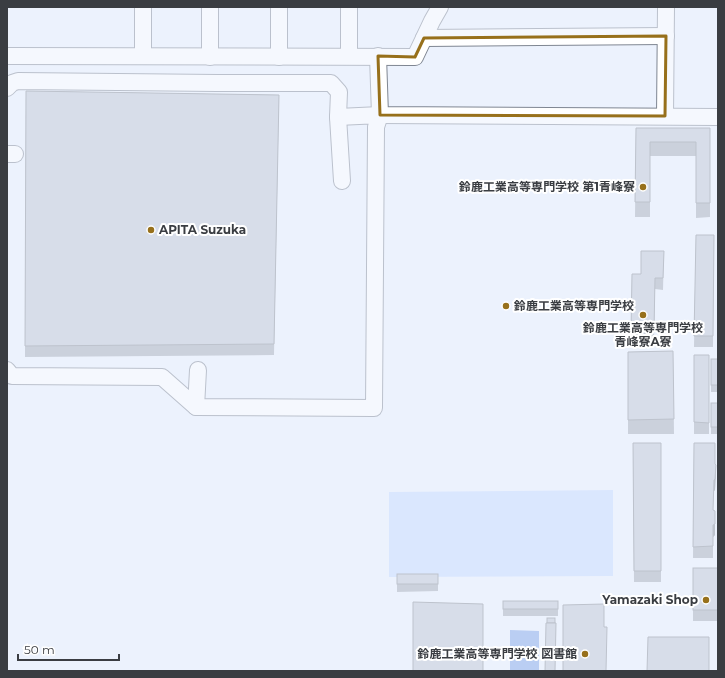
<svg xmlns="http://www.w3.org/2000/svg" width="725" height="678" font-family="Montserrat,'Noto Sans JP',sans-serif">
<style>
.green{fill:#c4d9ff}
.water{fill:#7da2e6}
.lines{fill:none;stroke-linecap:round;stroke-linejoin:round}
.minor-casing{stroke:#7f8692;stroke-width:18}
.minor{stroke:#fff;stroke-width:16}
.wall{fill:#a2a9b4}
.shaded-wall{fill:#848992}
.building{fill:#bcc4d1;stroke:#848992}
.marked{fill:none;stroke:#97701b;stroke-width:3;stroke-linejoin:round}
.poi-dot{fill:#97701b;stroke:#fff;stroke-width:1.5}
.labels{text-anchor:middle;stroke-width:4;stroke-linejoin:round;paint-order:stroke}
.poi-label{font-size:12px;font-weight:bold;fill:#3a3d42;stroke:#fff;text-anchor:end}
</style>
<rect width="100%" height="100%" fill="#ecf2fd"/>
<!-- green -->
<path class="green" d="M 613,490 L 613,576 L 389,577 L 389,492 Z"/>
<!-- water -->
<path class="water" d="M 510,630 L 539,631 L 539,671 L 510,671 Z"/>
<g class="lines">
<!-- minor casing -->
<g class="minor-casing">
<g id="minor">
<path d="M 279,7 L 279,57"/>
<path d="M 349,7 L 349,56"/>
<path d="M 424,38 L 666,36"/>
<path d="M 7,56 L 415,57 L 432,21 L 440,7"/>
<path d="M 143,56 L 143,7"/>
<path d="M 378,56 L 380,115 L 718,117"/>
<path d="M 210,57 L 210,7"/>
<path d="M 7,88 L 12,83 L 18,81 L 218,83 L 331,83 L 339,92 L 338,117 L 342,181"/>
<path d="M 665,116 L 666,7"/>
<path d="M 7,154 L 15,154"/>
<path d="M 7,370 L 12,376 L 162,377 L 196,407 L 374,408 L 376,127 L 380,115 L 338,117"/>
<path d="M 196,407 L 198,370"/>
</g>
</g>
<!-- minor -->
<use href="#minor" class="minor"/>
</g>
<!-- wall -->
<g class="wall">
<path d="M 26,91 L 279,95 L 274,355 L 25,357 Z"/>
<path d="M 636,128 L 710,128 L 710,217 L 696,218 L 696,156 L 650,156 L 650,217 L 635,217 Z"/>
<path d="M 696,235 L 714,235 L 713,347 L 694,347 Z"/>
<path d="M 664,251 L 663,290 L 655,289 L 654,341 L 645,341 L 645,346 L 636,346 L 636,342 L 631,342 L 632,274 L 641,274 Z"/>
<path d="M 673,351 L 674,434 L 628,434 L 628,352 Z"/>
<rect x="694" y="355" width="15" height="79"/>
<rect x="711" y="359" width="7" height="33"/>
<rect x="711" y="403" width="7" height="31"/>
<path d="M 633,443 L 661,443 L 661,582 L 634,582 Z"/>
<path d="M 694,443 L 715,464 L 716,476 L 715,490 L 714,491 L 713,510 L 715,511 L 715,535 L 713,537 L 713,558 L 693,558 Z"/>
<path d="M 718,568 L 718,621 L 693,621 L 693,610 Z"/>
<path d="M 397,574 L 438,574 L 438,591 L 397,592 Z"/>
<rect x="503" y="601" width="55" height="15"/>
</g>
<!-- shaded-wall -->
<g class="shaded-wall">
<path d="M 716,465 L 715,490 L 714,491 L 714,480 Z"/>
<path d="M 715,524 L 715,535 L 713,537 L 713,558 L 713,525 Z"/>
</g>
<!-- building -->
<g class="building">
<path d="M 26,91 L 279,95 L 274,344 L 25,346 Z"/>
<path d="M 636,128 L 710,128 L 710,203 L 696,203 L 696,142 L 650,142 L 650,202 L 635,202 Z"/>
<path d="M 696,235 L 714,235 L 713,336 L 694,336 Z"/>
<path d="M 641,251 L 664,251 L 663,278 L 655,278 L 654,330 L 645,330 L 645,335 L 636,335 L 636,331 L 631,331 L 632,274 L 641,274 Z"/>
<path d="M 673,351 L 674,419 L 628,420 L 628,352 Z"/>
<path d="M 694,355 L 709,355 L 709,423 L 694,422 Z"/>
<rect x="711" y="359" width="7" height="26"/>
<rect x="711" y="403" width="7" height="24"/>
<path d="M 633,443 L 661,443 L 661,571 L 634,571 Z"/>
<path d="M 694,443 L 715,443 L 715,464 L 716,465 L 715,479 L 714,480 L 713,510 L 715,511 L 715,524 L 713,525 L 713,546 L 693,547 Z"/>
<rect x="693" y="568" width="25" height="42"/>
<rect x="397" y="574" width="41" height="10"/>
<rect x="503" y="601" width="55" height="8"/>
<path d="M 413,602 L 483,604 L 483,671 L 413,671 Z"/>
<path d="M 604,604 L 604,627 L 607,627 L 606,671 L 563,671 L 563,605 Z"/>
<rect x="547" y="618" width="8" height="5"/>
<path d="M 546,623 L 556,623 L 555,671 L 545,671 Z"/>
<path d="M 648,637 L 709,637 L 709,671 L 647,671 Z"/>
</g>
<!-- marked area -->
<path d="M0 0H725V678H0ZM 666,36 L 665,116 L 380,115 L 378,56 L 415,57 L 424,38 Z" fill="#ecf2fd" fill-opacity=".55" fill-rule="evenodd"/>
<path class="marked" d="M 666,36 L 665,116 L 380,115 L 378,56 L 415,57 L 424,38 Z"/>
<!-- markers -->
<g class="poi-dot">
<circle cx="643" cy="187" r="4"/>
<circle cx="151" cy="230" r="4"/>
<circle cx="506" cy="306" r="4"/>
<circle cx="643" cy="315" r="4"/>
<circle cx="706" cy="600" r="4"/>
<circle cx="585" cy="654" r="4"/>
</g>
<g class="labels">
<!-- poi labels -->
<g class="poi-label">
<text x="635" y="191">鈴鹿工業高等専門学校 第1青峰寮</text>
<text x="159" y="234" text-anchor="start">APITA Suzuka</text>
<text x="514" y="310" text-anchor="start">鈴鹿工業高等専門学校</text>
<text x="643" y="332" text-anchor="middle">鈴鹿工業高等専門学校<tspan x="643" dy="14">青峰寮A寮</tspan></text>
<text x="698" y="604">Yamazaki Shop</text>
<text x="577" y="658">鈴鹿工業高等専門学校 図書館</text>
</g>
</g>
<!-- border -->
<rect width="725" height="678" fill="none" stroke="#3a3d42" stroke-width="16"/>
<!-- scale -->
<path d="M18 654v6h101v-6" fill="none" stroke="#3a3d42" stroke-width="2"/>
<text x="24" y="654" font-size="12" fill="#3a3d42" stroke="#ffffff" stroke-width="3" paint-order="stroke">50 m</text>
</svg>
